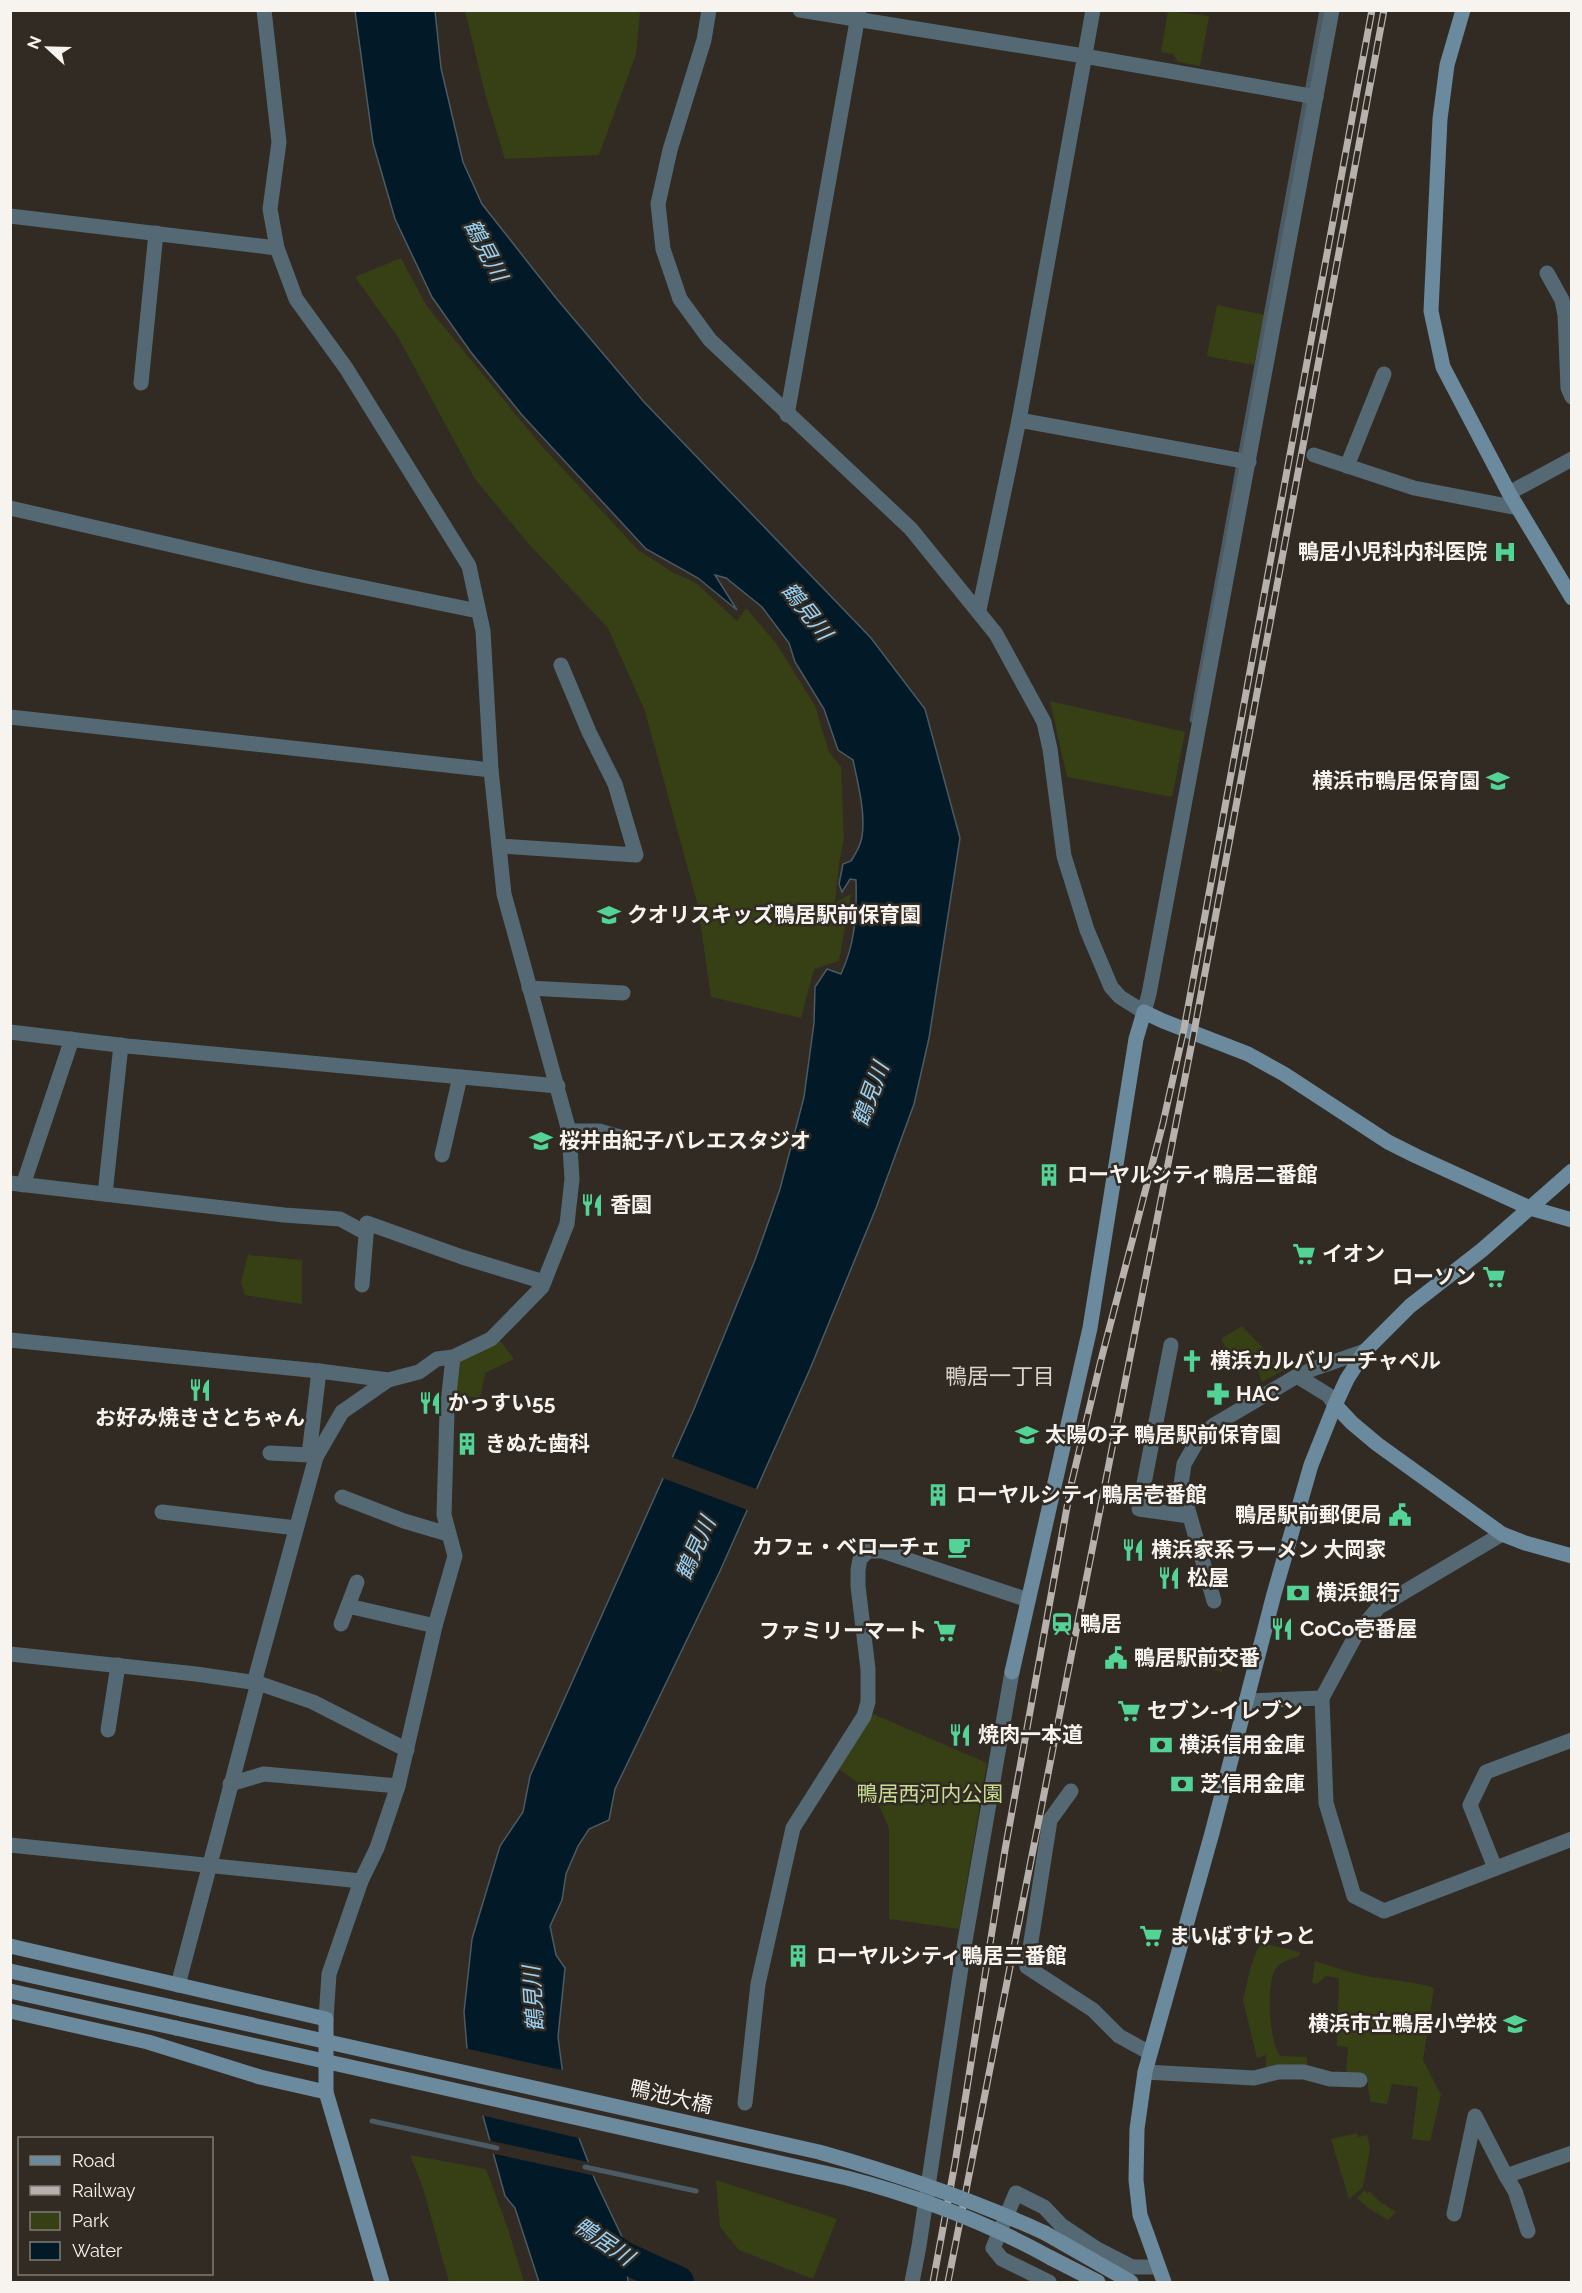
<svg xmlns="http://www.w3.org/2000/svg" width="1582" height="2293" font-family="Raleway,'Noto Sans JP',sans-serif">
<style>
.green{fill:#374014}
.water{fill:#021927;stroke:#4c5a63;stroke-width:1.5}
.pier{fill:#312b24}
.lines{fill:none;stroke-linecap:round;stroke-linejoin:round}
.stream{stroke:#4c5a63;stroke-width:5}
.river{stroke:#021927;stroke-width:32}
.street{stroke:#556974;stroke-width:15}
.secondary{stroke:#6b8a9d;stroke-width:15}
.rail-casing{stroke:#b6b1ac;stroke-width:7}
.rail{stroke:#312b24;stroke-width:4.5;stroke-dasharray:14;stroke-linecap:butt}
.secondary-bridge{stroke:#6b8a9d;stroke-width:15}
.labels{text-anchor:middle;stroke-width:5;stroke-linejoin:round;paint-order:stroke}
.poi-label{font-size:21px;font-weight:bold;fill:#f7f3ef;stroke:#312b24;text-anchor:start}
.park-label{font-size:21px;fill:#cadc93;stroke:#312b24}
.street-label{font-size:21px;fill:#f7f3ef;stroke:#312b24}
.water-label{font-size:22px;font-style:italic;fill:#98d2f6;stroke:#312b24}
.neighbourhood-label{font-size:22px;fill:#dcd4cb;stroke:#312b24}
</style>
<rect width="100%" height="100%" fill="#312b24"/>
<!-- green -->
<g class="green">
<path d="M 465,11 L 640,11 L 636,54 L 599,155 L 505,159 L 486,97 Z"/>
<path d="M 1168,11 L 1209,16 L 1200,66 L 1178,62 L 1173,54 L 1161,52 Z"/>
<path d="M 401,258 L 426,305 L 539,443 L 638,550 L 672,572 L 696,583 L 737,621 L 746,608 L 776,643 L 815,706 L 829,752 L 841,767 L 844,839 L 839,863 L 835,903 L 851,894 L 839,961 L 814,969 L 801,1018 L 711,997 L 698,906 L 645,711 L 608,628 L 528,543 L 475,479 L 398,337 L 355,277 Z"/>
<path d="M 1217,305 L 1264,315 L 1254,365 L 1207,356 Z"/>
<path d="M 1050,701 L 1185,732 L 1172,797 L 1067,777 Z"/>
<path d="M 248,1255 L 302,1260 L 302,1304 L 245,1295 L 241,1283 Z"/>
<path d="M 1242,1326 L 1284,1370 L 1262,1382 L 1255,1362 L 1237,1368 L 1221,1339 Z"/>
<path d="M 498,1338 L 514,1359 L 485,1373 L 480,1398 L 454,1395 L 457,1362 Z"/>
<path d="M 1210,1643 L 1222,1668 L 1222,1672 L 1205,1668 L 1203,1662 Z"/>
<path d="M 873,1714 L 987,1763 L 959,1929 L 889,1919 L 889,1828 L 874,1794 L 839,1769 Z"/>
<path d="M 1262,1943 L 1300,1952 L 1299,1956 C 1292,1959 1282,1961 1277,1967 C 1265,1982 1269,2040 1280,2056 L 1307,2057 L 1307,2065 L 1266,2067 L 1266,2055 L 1257,2058 L 1243,2000 L 1250,1970 L 1256,1952 Z"/>
<path d="M 1315,1961 C 1336,1968 1357,1975 1379,1978 C 1398,1981 1416,1982 1434,1988 L 1423,2060 L 1441,2095 L 1430,2141 L 1412,2139 L 1418,2087 L 1392,2084 L 1387,2104 L 1370,2102 L 1367,2076 L 1346,2074 L 1348,2047 L 1337,2046 L 1339,1978 L 1326,1976 L 1317,1984 L 1312,1983 Z"/>
<path d="M 1357,2133 L 1358,2137 L 1367,2135 L 1370,2148 L 1363,2187 L 1349,2199 L 1331,2139 Z"/>
<path d="M 410,2155 L 486,2169 L 508,2229 L 524,2282 L 449,2282 L 423,2188 Z"/>
<path d="M 716,2180 L 837,2219 L 813,2279 L 739,2250 L 720,2227 Z"/>
<path d="M 1365,2190 L 1367,2194 L 1369,2191 L 1379,2201 L 1396,2212 L 1388,2220 L 1368,2208 L 1357,2198 Z"/>
</g>
<!-- water -->
<path class="water" d="M 355,11 L 435,11 L 441,68 L 463,162 L 482,204 L 556,298 L 644,402 L 871,638 L 925,709 L 960,838 L 929,1038 L 914,1104 L 876,1208 L 810,1369 L 720,1571 L 615,1789 L 609,1820 L 589,1829 L 578,1846 L 566,1874 L 562,1900 L 550,1926 L 556,1955 L 565,1968 L 558,2037 L 564,2083 L 574,2125 L 595,2180 L 624,2241 L 628,2282 L 539,2282 L 515,2208 L 505,2196 L 468,2061 L 464,2012 L 472,1939 L 500,1846 L 523,1812 L 530,1776 L 694,1409 L 755,1260 L 780,1189 L 804,1097 L 814,1023 L 815,987 L 827,969 L 841,974 C 855,944 857,914 856,880 L 850,879 L 842,892 L 839,884 L 843,864 L 851,861 C 854,856 858,850 860,844 C 868,821 858,784 853,760 L 838,750 L 824,709 L 795,662 L 789,643 L 762,607 L 726,578 L 715,575 L 737,610 L 698,578 L 646,549 L 522,415 L 470,351 L 432,297 L 395,219 L 373,143 Z"/>
<!-- pier -->
<g class="pier">
<path d="M 669,1456 L 759,1490 L 750,1511 L 660,1477 Z"/>
<path d="M 464,2048 L 566,2071 L 577,2124 L 583,2139 L 480,2115 L 465,2062 Z"/>
<path d="M 487,2140 L 592,2163 L 596,2176 L 490,2153 Z"/>
</g>
<g class="lines">
<!-- stream -->
<g class="stream">
<path d="M 1192,720 L 1322,10"/>
<path d="M 372,2121 L 497,2148"/>
<path d="M 585,2167 L 696,2191"/>
</g>
<!-- river -->
<path class="river" d="M 592,2235 L 623,2257 L 678,2282"/>
<!-- street -->
<g class="street">
<path d="M 709,10 L 704,40 L 670,150 L 658,204 L 663,249 L 680,299 L 710,340 L 911,529 L 996,634 L 1044,722 L 1050,749 L 1064,856 L 1087,930 L 1111,987 L 1120,997 L 1144,1012 L 1149,994 L 1332,10"/>
<path d="M 800,10 L 1084,56 L 1316,97"/>
<path d="M 10,216 L 277,248"/>
<path d="M 1547,273 L 1562,300 L 1565,315 L 1568,388 L 1572,397"/>
<path d="M 141,383 L 156,233"/>
<path d="M 787,415 L 859,10"/>
<path d="M 1019,420 L 1249,462"/>
<path d="M 1314,455 L 1414,488 L 1518,508"/>
<path d="M 1347,466 L 1384,374"/>
<path d="M 1509,493 L 1572,459"/>
<path d="M 10,508 L 307,576 L 478,611"/>
<path d="M 979,610 L 1019,420 L 1093,10"/>
<path d="M 10,717 L 491,770"/>
<path d="M 499,846 L 636,855 L 615,784 L 589,732 L 561,665"/>
<path d="M 529,988 L 623,993"/>
<path d="M 10,1032 L 127,1046 L 558,1086"/>
<path d="M 569,1131 L 599,1131 L 631,1140"/>
<path d="M 442,1155 L 460,1077"/>
<path d="M 10,1183 L 284,1215 L 340,1219 L 366,1233"/>
<path d="M 23,1185 L 72,1039"/>
<path d="M 105,1194 L 121,1045"/>
<path d="M 362,1285 L 367,1223 L 462,1257 L 544,1282"/>
<path d="M 10,1340 L 319,1371 L 388,1380 L 419,1372 L 437,1359 L 453,1357 L 491,1339 L 542,1287 L 567,1224 L 572,1179 L 569,1131 L 504,894 L 491,770 L 483,631 L 469,566 L 346,368 L 296,299 L 277,248 L 270,209 L 279,142 L 264,10"/>
<path d="M 1171,1345 L 1139,1509 L 1189,1516"/>
<path d="M 1297,1376 L 1328,1395 L 1335,1405"/>
<path d="M 270,1453 L 309,1455 L 319,1371"/>
<path d="M 316,1457 L 342,1412 L 388,1380"/>
<path d="M 342,1497 L 404,1521 L 448,1534"/>
<path d="M 162,1512 L 296,1528"/>
<path d="M 1502,1534 L 1379,1607 L 1357,1633 L 1322,1698 L 1326,1803 L 1354,1896 L 1384,1911 L 1572,1839"/>
<path d="M 1214,1601 L 1181,1485 L 1184,1464 L 1199,1438 L 1214,1425 L 1297,1376 L 1313,1369 L 1365,1351"/>
<path d="M 348,1606 L 435,1626"/>
<path d="M 341,1624 L 357,1582"/>
<path d="M 10,1654 L 196,1674 L 258,1683 L 313,1702 L 407,1750"/>
<path d="M 254,1683 L 316,1457 L 309,1455"/>
<path d="M 1246,1701 L 1322,1698"/>
<path d="M 108,1730 L 118,1665"/>
<path d="M 230,1784 L 264,1774 L 398,1786"/>
<path d="M 1071,1791 L 1050,1820 L 1027,1967 L 1093,2010 L 1119,2036 L 1150,2053"/>
<path d="M 10,1845 L 361,1881"/>
<path d="M 1495,1868 L 1470,1805 L 1486,1772 L 1572,1740"/>
<path d="M 178,1985 L 258,1683"/>
<path d="M 326,2019 L 329,1974 L 361,1881 L 377,1848 L 398,1786 L 435,1626 L 455,1556 L 444,1515 L 447,1412 L 453,1357"/>
<path d="M 1145,2072 L 1254,2078 L 1278,2072 L 1304,2072 L 1330,2079 L 1360,2080"/>
<path d="M 745,2103 L 758,1984 L 793,1828 L 864,1716 L 868,1702 L 868,1669 L 858,1586 L 858,1570 L 860,1559 L 868,1551 L 882,1551 L 1028,1600"/>
<path d="M 1506,2176 L 1515,2191 L 1528,2231"/>
<path d="M 1454,2214 L 1475,2116 L 1506,2176 L 1572,2153"/>
<path d="M 912,2282 L 919,2246 L 965,1941 L 1012,1672"/>
<path d="M 1049,2282 L 1002,2259 L 993,2248 L 1016,2193 L 1044,2207 L 1061,2225 L 1097,2249 L 1132,2267 L 1157,2267"/>
</g>
<!-- secondary -->
<g class="secondary">
<path d="M 1463,10 L 1447,65 L 1440,119 L 1431,311 L 1443,367 L 1509,493 L 1572,598"/>
<path d="M 1335,1405 L 1352,1423 L 1377,1444 L 1502,1534 L 1525,1543 L 1572,1556"/>
<path d="M 1012,1672 L 1090,1328 L 1136,1039 L 1144,1012 L 1163,1021 L 1248,1054 L 1284,1074 L 1388,1142 L 1416,1156 L 1530,1208 L 1572,1220"/>
<path d="M 10,1946 L 326,2019 L 326,2092 L 382,2282"/>
<path d="M 10,1971 L 181,2009"/>
<path d="M 10,1991 L 176,2028"/>
<path d="M 10,2011 L 148,2042 L 260,2077 L 326,2092"/>
<path d="M 1045,2233 L 1131,2282"/>
<path d="M 1051,2258 L 1098,2282"/>
<path d="M 1164,2282 L 1140,2215 L 1136,2180 L 1137,2129 L 1145,2072 L 1212,1833 L 1274,1594 L 1311,1465 L 1335,1405 L 1347,1379 L 1365,1351 L 1410,1306 L 1482,1250 L 1572,1171"/>
</g>
<!-- rail casing -->
<g class="rail-casing">
<g id="rail">
<path d="M 933,2282 L 955,2163 L 1005,1850 L 1071,1485 L 1101,1360 L 1163,1123 L 1184,1029 L 1372,10"/>
<path d="M 948,2282 L 1194,1032 L 1384,10"/>
</g>
</g>
<!-- rail -->
<use href="#rail" class="rail"/>
<!-- secondary-bridge -->
<g class="secondary-bridge">
<path d="M 181,2009 L 819,2152 C 897,2174 971,2199 1045,2233"/>
<path d="M 176,2028 L 847,2178 C 916,2196 988,2223 1051,2258"/>
</g>
</g>
<!-- icons -->
<defs>
<g id="hospital-bare" transform="scale(1.8)"><path d="M-5-5h3v3.5h4V-5h3V5h-3V1.5h-4V5h-3Z" fill="#53d396" stroke="#312b24" stroke-width="2.5" paint-order="stroke"/></g>
<g id="school-bare" transform="scale(1.8)"><path d="M0-5L7-2L0 1L-7-2ZM-4 1L0 2.5L4 1V4Q0 6-4 4Z" fill="#53d396" stroke="#312b24" stroke-width="2.5" paint-order="stroke"/></g>
<g id="building-bare" transform="scale(1.8)"><path d="M-4-6H4V6H1V3H-1V6H-4ZM-2.5-4.3h1.7v1.8h-1.7ZM.8-4.3h1.7v1.8H.8ZM-2.5-1h1.7V.8h-1.7ZM.8-1h1.7V.8H.8Z" fill="#53d396" stroke="#312b24" stroke-width="2.5" paint-order="stroke"/></g>
<g id="restaurant-bare" transform="scale(1.8)"><path d="M-5-6h1v4h1v-4h1v4h1v-4h1v5L-1.5 .5V6h-2V.5L-5-1ZM5-6V6H3V1.5H1.5Q1.5-4 5-6Z" fill="#53d396" stroke="#312b24" stroke-width="2.5" paint-order="stroke"/></g>
<g id="supermarket-bare" transform="scale(1.8)"><path d="M-6-5.5h2.5l.6 2H6L4.5 2H-2.5L-4.4-4H-6ZM-1.5 3.2a1.3 1.3 0 1 0 .1 0ZM3 3.2a1.3 1.3 0 1 0 .1 0Z" fill="#53d396" stroke="#312b24" stroke-width="2.5" paint-order="stroke"/></g>
<g id="church-bare" transform="scale(1.8)"><path d="M-1.2-6h2.4v3.5h3.3v2.4h-3.3V6h-2.4V-.1h-3.3v-2.4h3.3Z" fill="#53d396" stroke="#312b24" stroke-width="2.5" paint-order="stroke"/></g>
<g id="pharmacy-bare" transform="scale(1.8)"><path d="M-2-6h4v4h4v4h-4v4h-4v-4h-4v-4h4Z" fill="#53d396" stroke="#312b24" stroke-width="2.5" paint-order="stroke"/></g>
<g id="civic-bare" transform="scale(1.8)"><path d="M-.6-6.5H3V-4.5H.6V-3L4-1V1h2V6H-6V1h2V-1L-.6-3ZM-1.2 2.5V6h2.4V2.5Z" fill="#53d396" stroke="#312b24" stroke-width="2.5" paint-order="stroke"/></g>
<g id="cafe-bare" transform="scale(1.8)"><path d="M-5.5-4.5H6V0H3Q3 3.5 0 3.5H-2.5Q-5.5 3.5-5.5 0ZM3-3.2v2h1.7v-2ZM-6 4.5H4V6H-6Z" fill="#53d396" stroke="#312b24" stroke-width="2.5" paint-order="stroke"/></g>
<g id="bank-bare" transform="scale(1.8)"><path d="M-6-4H6V4H-6ZM0-2.3a2.3 2.3 0 1 0 0 4.6a2.3 2.3 0 1 0 0-4.6Z" fill="#53d396" stroke="#312b24" stroke-width="2.5" paint-order="stroke"/></g>
<g id="station-bare" transform="scale(1.8)"><path d="M-3-6H3Q5-6 5-4V2Q5 4 3 4L4.5 6H3L1.5 4h-3L-3 6H-4.5L-3 4Q-5 4-5 2V-4Q-5-6-3-6ZM-3.5-4v3h7v-3ZM-3.5 1v1.5H-2V1ZM2 1v1.5H3.5V1Z" fill="#53d396" stroke="#312b24" stroke-width="2.5" paint-order="stroke"/></g>
</defs>
<g fill-rule="evenodd">
<use href="#hospital-bare" x="1505" y="552"/>
<use href="#school-bare" x="1498" y="781"/>
<use href="#school-bare" x="609" y="915"/>
<use href="#school-bare" x="541" y="1141"/>
<use href="#building-bare" x="1049" y="1175"/>
<use href="#restaurant-bare" x="592" y="1205"/>
<use href="#supermarket-bare" x="1304" y="1254"/>
<use href="#supermarket-bare" x="1494" y="1277"/>
<use href="#church-bare" x="1192" y="1361"/>
<use href="#restaurant-bare" x="200" y="1390"/>
<use href="#pharmacy-bare" x="1218" y="1394"/>
<use href="#restaurant-bare" x="430" y="1403"/>
<use href="#school-bare" x="1027" y="1435"/>
<use href="#building-bare" x="467" y="1444"/>
<use href="#building-bare" x="938" y="1495"/>
<use href="#civic-bare" x="1400" y="1515"/>
<use href="#cafe-bare" x="959" y="1547"/>
<use href="#restaurant-bare" x="1133" y="1550"/>
<use href="#restaurant-bare" x="1169" y="1578"/>
<use href="#bank-bare" x="1298" y="1593"/>
<use href="#station-bare" x="1062" y="1624"/>
<use href="#restaurant-bare" x="1282" y="1629"/>
<use href="#supermarket-bare" x="945" y="1631"/>
<use href="#civic-bare" x="1116" y="1658"/>
<use href="#supermarket-bare" x="1129" y="1711"/>
<use href="#restaurant-bare" x="960" y="1735"/>
<use href="#bank-bare" x="1161" y="1745"/>
<use href="#bank-bare" x="1182" y="1784"/>
<use href="#supermarket-bare" x="1151" y="1936"/>
<use href="#building-bare" x="798" y="1956"/>
<use href="#school-bare" x="1515" y="2024"/>
</g>
<g class="labels">
<!-- poi labels -->
<g class="poi-label">
<text x="1487" y="559" text-anchor="end">鴨居小児科内科医院</text>
<text x="1480" y="788" text-anchor="end">横浜市鴨居保育園</text>
<text x="627" y="922">クオリスキッズ鴨居駅前保育園</text>
<text x="559" y="1148">桜井由紀子バレエスタジオ</text>
<text x="1067" y="1182">ローヤルシティ鴨居二番館</text>
<text x="610" y="1212">香園</text>
<text x="1322" y="1261">イオン</text>
<text x="1476" y="1284" text-anchor="end">ローソン</text>
<text x="1210" y="1368">横浜カルバリーチャペル</text>
<text x="1236" y="1401">HAC</text>
<text x="448" y="1410">かっすい55</text>
<text x="200" y="1425" text-anchor="middle">お好み焼きさとちゃん</text>
<text x="1045" y="1442">太陽の子 鴨居駅前保育園</text>
<text x="485" y="1451">きぬた歯科</text>
<text x="956" y="1502">ローヤルシティ鴨居壱番館</text>
<text x="1382" y="1522" text-anchor="end">鴨居駅前郵便局</text>
<text x="941" y="1554" text-anchor="end">カフェ・ベローチェ</text>
<text x="1151" y="1557">横浜家系ラーメン 大岡家</text>
<text x="1187" y="1585">松屋</text>
<text x="1316" y="1600">横浜銀行</text>
<text x="1080" y="1631">鴨居</text>
<text x="1300" y="1636">CoCo壱番屋</text>
<text x="927" y="1638" text-anchor="end">ファミリーマート</text>
<text x="1134" y="1665">鴨居駅前交番</text>
<text x="1147" y="1718">セブン-イレブン</text>
<text x="978" y="1742">焼肉一本道</text>
<text x="1179" y="1752">横浜信用金庫</text>
<text x="1200" y="1791">芝信用金庫</text>
<text x="1169" y="1943">まいばすけっと</text>
<text x="816" y="1963">ローヤルシティ鴨居三番館</text>
<text x="1497" y="2031" text-anchor="end">横浜市立鴨居小学校</text>
</g>
<!-- park labels -->
<g class="park-label">
<text x="930" y="1801">鴨居西河内公園</text>
</g>
<!-- street labels -->
<g class="street-label">
<text transform="translate(671 2097) rotate(13)" y="7">鴨池大橋</text>
</g>
<!-- water labels -->
<g class="water-label">
<text transform="translate(486 250) rotate(62)" y="8">鶴見川</text>
<text transform="translate(807 611) rotate(52)" y="8">鶴見川</text>
<text transform="translate(870 1094) rotate(-70)" y="8">鶴見川</text>
<text transform="translate(695 1548) rotate(-66)" y="8">鶴見川</text>
<text transform="translate(533 1999) rotate(-94)" y="8">鶴見川</text>
<text transform="translate(604 2241) rotate(34)" y="8">鴨居川</text>
</g>
<!-- neighbourhood labels -->
<g class="neighbourhood-label">
<text x="1000" y="1384">鴨居一丁目</text>
</g>
</g>
<!-- border -->
<rect width="1582" height="2293" fill="none" stroke="#f7f3ef" stroke-width="24"/>
<!-- legend -->
<rect x="18" y="2137" width="195" height="138" fill="#312b24" stroke="#807b75" stroke-width="1.5"/>
<rect x="30" y="2156" width="30" height="9" fill="#6b8a9d" stroke="#807b75" stroke-width="1.5"/>
<text x="72" y="2167" font-size="18" fill="#f7f3ef">Road</text>
<rect x="30" y="2186" width="30" height="9" fill="#b6b1ac" stroke="#807b75" stroke-width="1.5"/>
<text x="72" y="2197" font-size="18" fill="#f7f3ef">Railway</text>
<rect x="30" y="2212" width="30" height="18" fill="#374014" stroke="#807b75" stroke-width="1.5"/>
<text x="72" y="2227" font-size="18" fill="#f7f3ef">Park</text>
<rect x="30" y="2242" width="30" height="18" fill="#021927" stroke="#807b75" stroke-width="1.5"/>
<text x="72" y="2257" font-size="18" fill="#f7f3ef">Water</text>
<!-- north arrow -->
<g transform="translate(48 48) rotate(292)" stroke="#312b24" stroke-width="4.5" paint-order="stroke">
<path d="M0-4.5L10 22L0 15L-10 22Z" fill="#f7f3ef"/>
<text y="-9" font-size="16" font-weight="bold" text-anchor="middle" fill="#f7f3ef">N</text>
</g>
</svg>
